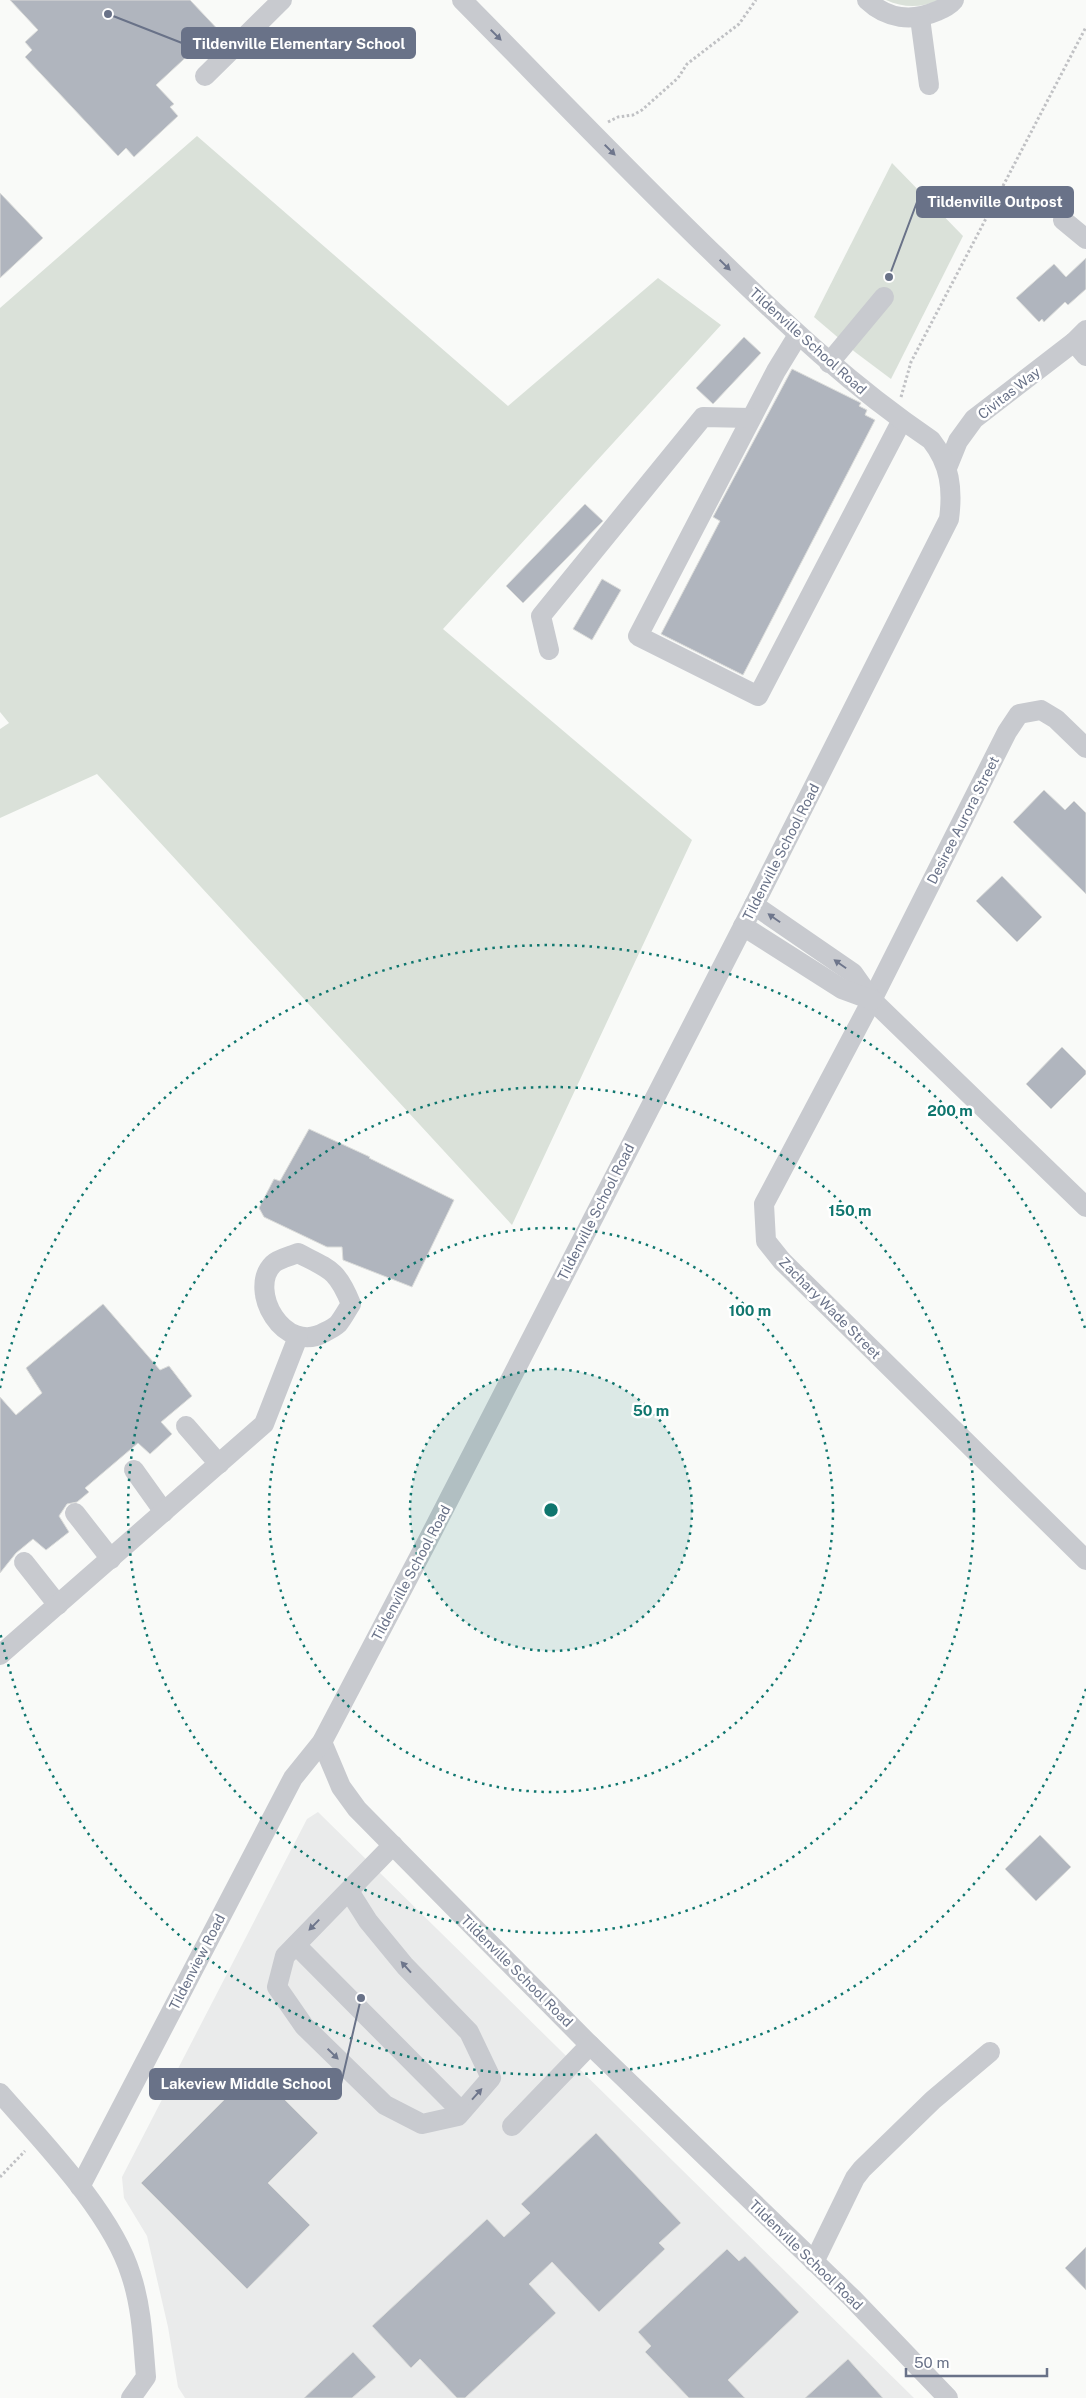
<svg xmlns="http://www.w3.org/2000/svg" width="1086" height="2398" font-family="'Public Sans',sans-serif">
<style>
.built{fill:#eaebeb}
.green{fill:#dae1d9}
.building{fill:#b0b5be;stroke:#dbdcda}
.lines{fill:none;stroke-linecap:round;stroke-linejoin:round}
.path{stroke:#c0c1c4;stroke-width:3;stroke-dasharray:2.5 2.5;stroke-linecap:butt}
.minor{stroke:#c8cacf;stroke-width:20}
.oneway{fill:#6e768c}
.ring{fill:none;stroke:#0f766e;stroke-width:2.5;stroke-dasharray:2.5 5}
.labels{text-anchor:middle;stroke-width:5;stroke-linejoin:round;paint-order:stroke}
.street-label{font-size:14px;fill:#697288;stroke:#fff}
.centre{fill:#0f766e;stroke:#fff;stroke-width:2.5}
.ring-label{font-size:15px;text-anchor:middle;font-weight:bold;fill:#0f766e;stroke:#fff;stroke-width:5;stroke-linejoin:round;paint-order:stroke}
.leader{fill:none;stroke:#697288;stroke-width:2}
.callout-dot{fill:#697288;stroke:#fff;stroke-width:2}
.callout{fill:#697288;stroke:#697288;stroke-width:2}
.callout-label{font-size:15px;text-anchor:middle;font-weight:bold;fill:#fff}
</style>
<rect width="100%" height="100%" fill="#f9faf8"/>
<!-- built -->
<path class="built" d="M 318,1812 L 914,2398 L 185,2398 L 178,2387 L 168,2327 L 147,2236 L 124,2198 L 122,2177 L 307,1819 Z"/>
<!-- green -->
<g class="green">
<path d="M 886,0 L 939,0 C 921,8 904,8 886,0 Z"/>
<path d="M 197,136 L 508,406 L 658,278 L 721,325 L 443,629 L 692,840 L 512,1225 L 97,774 L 0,818 L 0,729 L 9,723 L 0,712 L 0,308 Z"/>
<path d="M 892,163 L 963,236 L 891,379 L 855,352 L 814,317 Z"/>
</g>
<!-- building -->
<g class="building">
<path d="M 10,0 L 190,0 L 224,36 L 204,55 L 197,47 L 156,85 L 174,104 L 170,107 L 178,116 L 134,157 L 126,148 L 118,156 L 25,57 L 32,50 L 25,42 L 38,30 Z"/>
<path d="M 0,193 L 43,238 L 0,278 Z"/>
<path d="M 1086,258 L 1086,289 L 1068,305 L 1065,302 L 1044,322 L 1042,319 L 1039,322 L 1016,298 L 1054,264 L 1066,277 Z"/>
<path d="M 744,337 L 761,353 L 713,404 L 696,388 Z"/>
<path d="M 792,369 L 861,403 L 859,406 L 867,410 L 865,415 L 875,420 L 743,675 L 661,634 L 720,521 L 713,517 Z"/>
<path d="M 585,504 L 603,521 L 523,603 L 506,586 Z"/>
<path d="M 602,579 L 621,590 L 592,640 L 573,629 Z"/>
<path d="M 1044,790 L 1065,810 L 1074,801 L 1086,813 L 1086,894 L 1013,822 Z"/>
<path d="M 1002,876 L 1042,917 L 1017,942 L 976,901 Z"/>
<path d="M 1062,1047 L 1086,1071 L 1086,1074 L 1051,1109 L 1026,1084 Z"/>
<path d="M 309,1129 L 370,1157 L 369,1158 L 454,1200 L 412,1287 L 343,1260 L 342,1247 L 327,1247 L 264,1217 L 259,1208 L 274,1179 L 280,1181 Z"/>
<path d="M 103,1304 L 160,1370 L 169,1366 L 192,1396 L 161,1422 L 172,1434 L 150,1454 L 138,1443 L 85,1488 L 89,1492 L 77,1502 L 67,1504 L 59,1516 L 69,1532 L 46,1550 L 33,1539 L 16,1553 L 0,1573 L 0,1397 L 16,1415 L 42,1393 L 26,1368 Z"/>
<path d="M 1040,1835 L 1071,1867 L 1036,1901 L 1005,1869 Z"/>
<path d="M 246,2078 L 262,2093 L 270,2085 L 318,2133 L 268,2183 L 310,2225 L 247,2289 L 141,2183 Z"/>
<path d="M 596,2133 L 681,2223 L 659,2243 L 665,2249 L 599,2312 L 552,2262 L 529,2284 L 556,2313 L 465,2398 L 457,2398 L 420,2359 L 411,2368 L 372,2326 L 487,2219 L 504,2237 L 530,2213 L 521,2204 Z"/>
<path d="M 1086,2247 L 1086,2290 L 1065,2268 Z"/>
<path d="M 727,2249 L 739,2261 L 745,2256 L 799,2312 L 728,2380 L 745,2398 L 689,2398 L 645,2352 L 651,2346 L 638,2332 Z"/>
<path d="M 353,2352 L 376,2377 L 352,2398 L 304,2398 Z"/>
<path d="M 848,2359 L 883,2398 L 805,2398 Z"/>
</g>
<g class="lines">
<!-- path -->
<g class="path">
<path d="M 608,122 L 618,117 L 633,115 L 642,110 L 678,78 L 687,64 L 739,24 L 756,0"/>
<path d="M 901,397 L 911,362 L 1086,27"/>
<path d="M 0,2177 L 25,2151"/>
</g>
<!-- minor -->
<g class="minor">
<path d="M 867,0 C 887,19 912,22 937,11 C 944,8 949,6 954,0"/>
<path d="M 920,18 L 929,85"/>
<path d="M 205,76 L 282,0"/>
<path d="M 1063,220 L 1086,239"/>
<path d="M 798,335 L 776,371 L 638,636 L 758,696 L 902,420"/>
<path d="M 1074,342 L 1086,356"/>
<path d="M 829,363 L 884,297"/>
<path d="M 947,468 L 958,441 L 974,419 L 1074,342 L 1086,330"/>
<path d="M 549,650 L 541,616 L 703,417 L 751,418"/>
<path d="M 1086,748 L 1056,719 L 1041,710 L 1019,714 L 1007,732 L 872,1000 L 764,1204 L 766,1241 L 782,1261 L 1086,1560"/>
<path d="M 754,905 L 853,973 L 872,1000 L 1086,1207"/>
<path d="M 743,926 L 842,989 L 872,1000"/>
<path d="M 298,1253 C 329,1269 337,1269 351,1304 C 347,1310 343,1318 338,1324 C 335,1327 329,1330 325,1332 C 284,1356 247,1290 273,1264 C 278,1259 291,1256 298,1253 Z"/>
<path d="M 186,1426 L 219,1464"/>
<path d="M 134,1470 L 164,1512"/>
<path d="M 75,1513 L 111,1559"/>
<path d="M 24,1562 L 58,1605"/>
<path d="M 0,1655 L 264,1424 L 298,1337"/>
<path d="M 322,1742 L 341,1787 L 357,1809 L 587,2042 L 853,2299 L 948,2398"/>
<path d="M 349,1891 L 368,1921 L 405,1966 L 469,2032 L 491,2078 L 458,2116 L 422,2124 L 385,2105 L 304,2026 L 277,1987 L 285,1956 L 393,1845"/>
<path d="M 296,1945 L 461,2111"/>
<path d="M 0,2093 C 43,2142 112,2213 131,2275 C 142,2308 143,2343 146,2377 L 131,2398"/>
<path d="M 512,2126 L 590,2045"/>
<path d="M 80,2187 L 293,1778 L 322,1742 L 427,1542 L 754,905 L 949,519 C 953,489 950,464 931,440 C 851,386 787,325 718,258 C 631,174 547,86 462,0"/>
<path d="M 814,2262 L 855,2178 L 862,2169 L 933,2100 L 990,2052"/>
</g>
</g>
<!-- one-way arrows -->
<defs><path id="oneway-solid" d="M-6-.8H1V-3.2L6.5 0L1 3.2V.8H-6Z" transform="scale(1.25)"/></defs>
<g class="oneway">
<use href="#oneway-solid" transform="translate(496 35) rotate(45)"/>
<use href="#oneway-solid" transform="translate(610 150) rotate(45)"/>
<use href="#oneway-solid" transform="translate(725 265) rotate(44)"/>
<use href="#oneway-solid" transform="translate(774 918) rotate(-145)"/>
<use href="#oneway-solid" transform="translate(840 964) rotate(-145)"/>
<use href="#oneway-solid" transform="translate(314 1925) rotate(134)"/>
<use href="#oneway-solid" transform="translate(406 1967) rotate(-132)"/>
<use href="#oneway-solid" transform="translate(333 2054) rotate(44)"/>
<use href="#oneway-solid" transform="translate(477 2094) rotate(-48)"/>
</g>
<!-- distance rings -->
<circle cx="551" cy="1510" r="141" fill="#0f766e" fill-opacity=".12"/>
<g class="ring">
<circle cx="551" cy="1510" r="141"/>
<circle cx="551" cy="1510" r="282"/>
<circle cx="551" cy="1510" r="423"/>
<path d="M1086 1689A564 564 0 0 1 0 1632M0 1388A564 564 0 0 1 1086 1331"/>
</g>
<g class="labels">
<!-- street labels -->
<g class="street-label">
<text transform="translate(808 341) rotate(42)" y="5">Tildenville School Road</text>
<text transform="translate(1009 393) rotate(-38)" y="5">Civitas Way</text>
<text transform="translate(963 820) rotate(-63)" y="5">Desiree Aurora Street</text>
<text transform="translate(781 852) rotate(-63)" y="5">Tildenville School Road</text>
<text transform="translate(596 1212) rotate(-63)" y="5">Tildenville School Road</text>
<text transform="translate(830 1308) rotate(45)" y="5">Zachary Wade Street</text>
<text transform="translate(411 1573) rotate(-62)" y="5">Tildenville School Road</text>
<text transform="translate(197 1962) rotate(-63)" y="5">Tildenview Road</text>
<text transform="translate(517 1971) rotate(45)" y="5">Tildenville School Road</text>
<text transform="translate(806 2255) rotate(44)" y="5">Tildenville School Road</text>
</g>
</g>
<circle cx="551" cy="1510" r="8" class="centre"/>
<g class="ring-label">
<text x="950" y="1116">200 m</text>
<text x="850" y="1216">150 m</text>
<text x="750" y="1316">100 m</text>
<text x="651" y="1416">50 m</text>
</g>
<!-- callouts -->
<path class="leader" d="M108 14L182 43M889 277L917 202M361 1998L341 2084"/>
<g class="callout-dot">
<circle cx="108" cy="14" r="5"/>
<circle cx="889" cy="277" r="5"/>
<circle cx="361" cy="1998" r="5"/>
</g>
<g class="callout">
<rect x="182" y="28" width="233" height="30" rx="5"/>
<rect x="917" y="187" width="156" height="30" rx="5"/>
<rect x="150" y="2069" width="191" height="30" rx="5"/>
</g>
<g class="callout-label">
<text x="299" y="49">Tildenville Elementary School</text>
<text x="995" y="207">Tildenville Outpost</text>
<text x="246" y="2089">Lakeview Middle School</text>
</g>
<!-- scale -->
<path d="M906 2368v8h141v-8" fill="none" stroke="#697288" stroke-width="2.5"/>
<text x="914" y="2368" font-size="15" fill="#697288" stroke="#ffffff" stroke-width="4" paint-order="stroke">50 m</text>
</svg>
